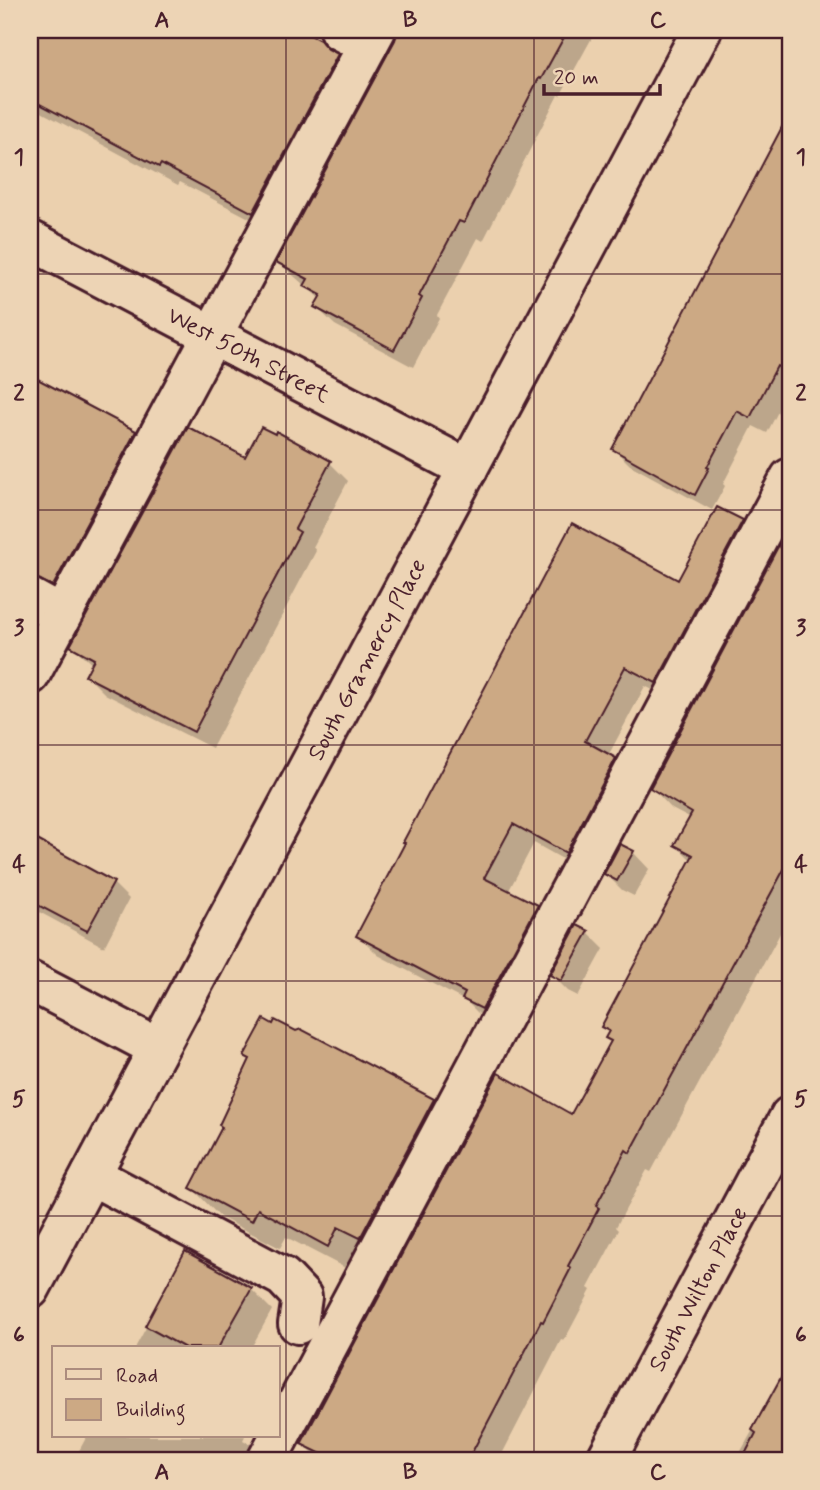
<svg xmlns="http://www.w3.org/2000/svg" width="820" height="1490" font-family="Mynerve,sans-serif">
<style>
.shadow{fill:#0003}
.building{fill:#cca984;stroke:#4a1f2b;stroke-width:2}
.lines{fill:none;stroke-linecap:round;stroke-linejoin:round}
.minor-casing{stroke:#4a1f2b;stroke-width:44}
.minor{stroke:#edd4b5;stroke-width:38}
.grid{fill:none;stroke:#4a1f2b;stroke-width:2;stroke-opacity:0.55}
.labels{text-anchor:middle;stroke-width:5;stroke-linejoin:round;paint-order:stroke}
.street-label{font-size:24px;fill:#4a1f2b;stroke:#edd4b5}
.neatline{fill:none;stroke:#4a1f2b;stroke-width:2.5}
.grid-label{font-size:23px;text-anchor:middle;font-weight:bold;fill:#4a1f2b}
</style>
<rect width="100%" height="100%" fill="#ebd0ae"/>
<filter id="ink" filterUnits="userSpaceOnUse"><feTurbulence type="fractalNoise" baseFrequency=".0143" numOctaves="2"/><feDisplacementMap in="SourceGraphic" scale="14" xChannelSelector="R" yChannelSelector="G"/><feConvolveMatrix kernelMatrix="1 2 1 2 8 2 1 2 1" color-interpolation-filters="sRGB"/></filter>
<g filter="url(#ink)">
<!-- shadow -->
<g class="shadow">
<path d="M 30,30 L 319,30 L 314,39 L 337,56 L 356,74 L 272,230 L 180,182 L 178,185 L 30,106 Z"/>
<path d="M 399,30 L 592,30 L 594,34 L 560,96 L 558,95 L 483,241 L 478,238 L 437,315 L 439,318 L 413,367 L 335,325 L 316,307 L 320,299 L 278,262 L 397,41 Z"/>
<path d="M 790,118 L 790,388 L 767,433 L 753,426 L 723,484 L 725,486 L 712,510 L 630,465 L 614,449 Z"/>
<path d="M 30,376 L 135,432 L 157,455 L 76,607 L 30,580 L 30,572 L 34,564 L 30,562 Z"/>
<path d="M 277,434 L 330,463 L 348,481 L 313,547 L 316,551 L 212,748 L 105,694 L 87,676 L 93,665 L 72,646 L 246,459 Z"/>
<path d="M 742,522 L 762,542 L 676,702 L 645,686 L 608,756 L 635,780 L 586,872 L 534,843 L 508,892 L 537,907 L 557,927 L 484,1019 L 467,1002 L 378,955 L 358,935 L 678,582 Z"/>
<path d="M 790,528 L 790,915 L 651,1172 L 647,1170 L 616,1227 L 619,1230 L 588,1288 L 591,1290 L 564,1341 L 561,1340 L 499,1460 L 320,1460 L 303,1443 L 572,1116 L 612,1042 L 610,1033 L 604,1027 L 692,861 L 676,845 L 691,819 L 672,809 L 652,788 Z"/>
<path d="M 30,838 L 113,883 L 129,899 L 104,947 L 30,907 Z"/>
<path d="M 633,852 L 649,869 L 634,896 L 622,890 L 606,874 Z"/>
<path d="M 588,933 L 604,949 L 578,996 L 568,991 L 552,975 Z"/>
<path d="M 301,1031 L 433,1101 L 462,1129 L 357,1274 L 286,1237 L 280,1248 L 220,1217 L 192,1188 Z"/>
<path d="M 30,1060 L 38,1068 L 30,1084 Z"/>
<path d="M 186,1253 L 251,1289 L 272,1310 L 251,1348 L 135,1348 Z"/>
<path d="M 790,1364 L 790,1460 L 736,1460 Z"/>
<path d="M 87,1436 L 245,1436 L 243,1440 L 250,1444 L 266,1460 L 74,1460 Z"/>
</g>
<!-- building -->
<g class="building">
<path d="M 30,30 L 301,30 L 320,40 L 328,49 L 338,54 L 253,213 L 161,164 L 159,167 L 30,99 Z"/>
<path d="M 398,30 L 568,30 L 541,79 L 539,78 L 464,223 L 459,221 L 419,296 L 422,298 L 394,350 L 314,307 L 321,295 L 304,286 L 308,279 L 276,262 L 395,40 Z"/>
<path d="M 790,112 L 790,373 L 777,366 L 750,418 L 737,411 L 707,467 L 709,468 L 695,495 L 612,449 Z"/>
<path d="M 30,375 L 136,431 L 53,586 L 30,576 Z"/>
<path d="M 188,427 L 245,457 L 261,427 L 275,434 L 276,431 L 331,461 L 295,529 L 300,532 L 194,732 L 85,676 L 94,659 L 70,646 Z"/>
<path d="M 717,507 L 743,520 L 656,683 L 625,667 L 585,741 L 616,758 L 566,853 L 513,824 L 484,878 L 538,905 L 482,1009 L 462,999 L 465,993 L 356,936 L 405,843 L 403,842 L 572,523 L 678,580 Z"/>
<path d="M 781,541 L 790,546 L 790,857 L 788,862 L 630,1153 L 626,1150 L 596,1206 L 599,1208 L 568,1266 L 571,1268 L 543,1322 L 541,1321 L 468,1460 L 334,1460 L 301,1444 L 498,1073 L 571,1114 L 611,1041 L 605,1038 L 609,1031 L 601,1027 L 693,855 L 674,845 L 692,813 L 650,788 Z"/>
<path d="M 30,836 L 114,882 L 87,931 L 30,901 Z"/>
<path d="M 620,844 L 634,851 L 617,881 L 604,874 Z"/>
<path d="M 577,925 L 589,931 L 561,981 L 550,975 Z"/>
<path d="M 264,1019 L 273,1024 L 275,1020 L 296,1031 L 301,1029 L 434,1099 L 360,1238 L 338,1227 L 328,1247 L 258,1209 L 252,1221 L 190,1188 L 222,1127 L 219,1125 L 250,1059 L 244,1056 Z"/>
<path d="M 185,1251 L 252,1288 L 218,1348 L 185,1348 L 145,1326 Z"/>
<path d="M 790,1361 L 790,1460 L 742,1460 L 756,1433 L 752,1430 Z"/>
</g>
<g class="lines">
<!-- minor casing -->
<g class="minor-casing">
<g id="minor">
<path d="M 339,30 L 368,45"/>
<path id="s1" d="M 30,240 L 468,469"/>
<path d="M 30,598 L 61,615"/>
<path d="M 30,675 L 376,30"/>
<path d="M 30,981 L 158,1048"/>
<path d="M 91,1175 L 283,1277 L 302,1297 L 298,1324"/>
<path id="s2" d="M 30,1289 L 702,30"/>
<path d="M 267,1460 L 790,478"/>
<path id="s3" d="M 606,1460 L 790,1116"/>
</g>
</g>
<!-- minor -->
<use href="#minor" class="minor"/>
</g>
</g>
<!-- grid -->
<path class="grid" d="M 286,30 L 286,1460M 534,30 L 534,1460M 30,274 L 790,274M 30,510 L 790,510M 30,745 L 790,745M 30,981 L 790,981M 30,1216 L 790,1216"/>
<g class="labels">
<!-- street labels -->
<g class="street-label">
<text dy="8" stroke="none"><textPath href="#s1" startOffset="247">West 50th Street</textPath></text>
<text dy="8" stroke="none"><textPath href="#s2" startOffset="714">South Gramercy Place</textPath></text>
<text dy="8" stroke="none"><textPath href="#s3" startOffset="194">South Wilton Place</textPath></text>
</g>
</g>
<!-- margin -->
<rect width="820" height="1490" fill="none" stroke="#edd4b5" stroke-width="77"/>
<!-- legend -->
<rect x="52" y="1346" width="228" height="91" fill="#edd4b5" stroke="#ac8c7e" stroke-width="2"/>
<rect x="66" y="1369" width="35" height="10" fill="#edd4b5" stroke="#ac8c7e" stroke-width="2"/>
<text x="116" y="1382" font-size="21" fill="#4a1f2b">Road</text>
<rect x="66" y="1399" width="35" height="21" fill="#cca984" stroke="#ac8c7e" stroke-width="2"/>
<text x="116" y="1416" font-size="21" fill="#4a1f2b">Building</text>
<!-- scale -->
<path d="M544 84v10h116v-10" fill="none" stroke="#4a1f2b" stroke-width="3.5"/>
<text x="554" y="84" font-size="21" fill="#4a1f2b" stroke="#edd4b5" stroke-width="5" paint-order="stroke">20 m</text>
<rect x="38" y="38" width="744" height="1414" class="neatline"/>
<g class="grid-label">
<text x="162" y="27">A</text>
<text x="410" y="27">B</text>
<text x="658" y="27">C</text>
<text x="19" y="164">1</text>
<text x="801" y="164">1</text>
<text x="19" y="400">2</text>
<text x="801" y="400">2</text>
<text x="19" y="635">3</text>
<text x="801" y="635">3</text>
<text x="19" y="871">4</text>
<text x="801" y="871">4</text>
<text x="19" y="1106">5</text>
<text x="801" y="1106">5</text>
<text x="19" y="1342">6</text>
<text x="801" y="1342">6</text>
<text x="162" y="1479">A</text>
<text x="410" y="1479">B</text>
<text x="658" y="1479">C</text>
</g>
</svg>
